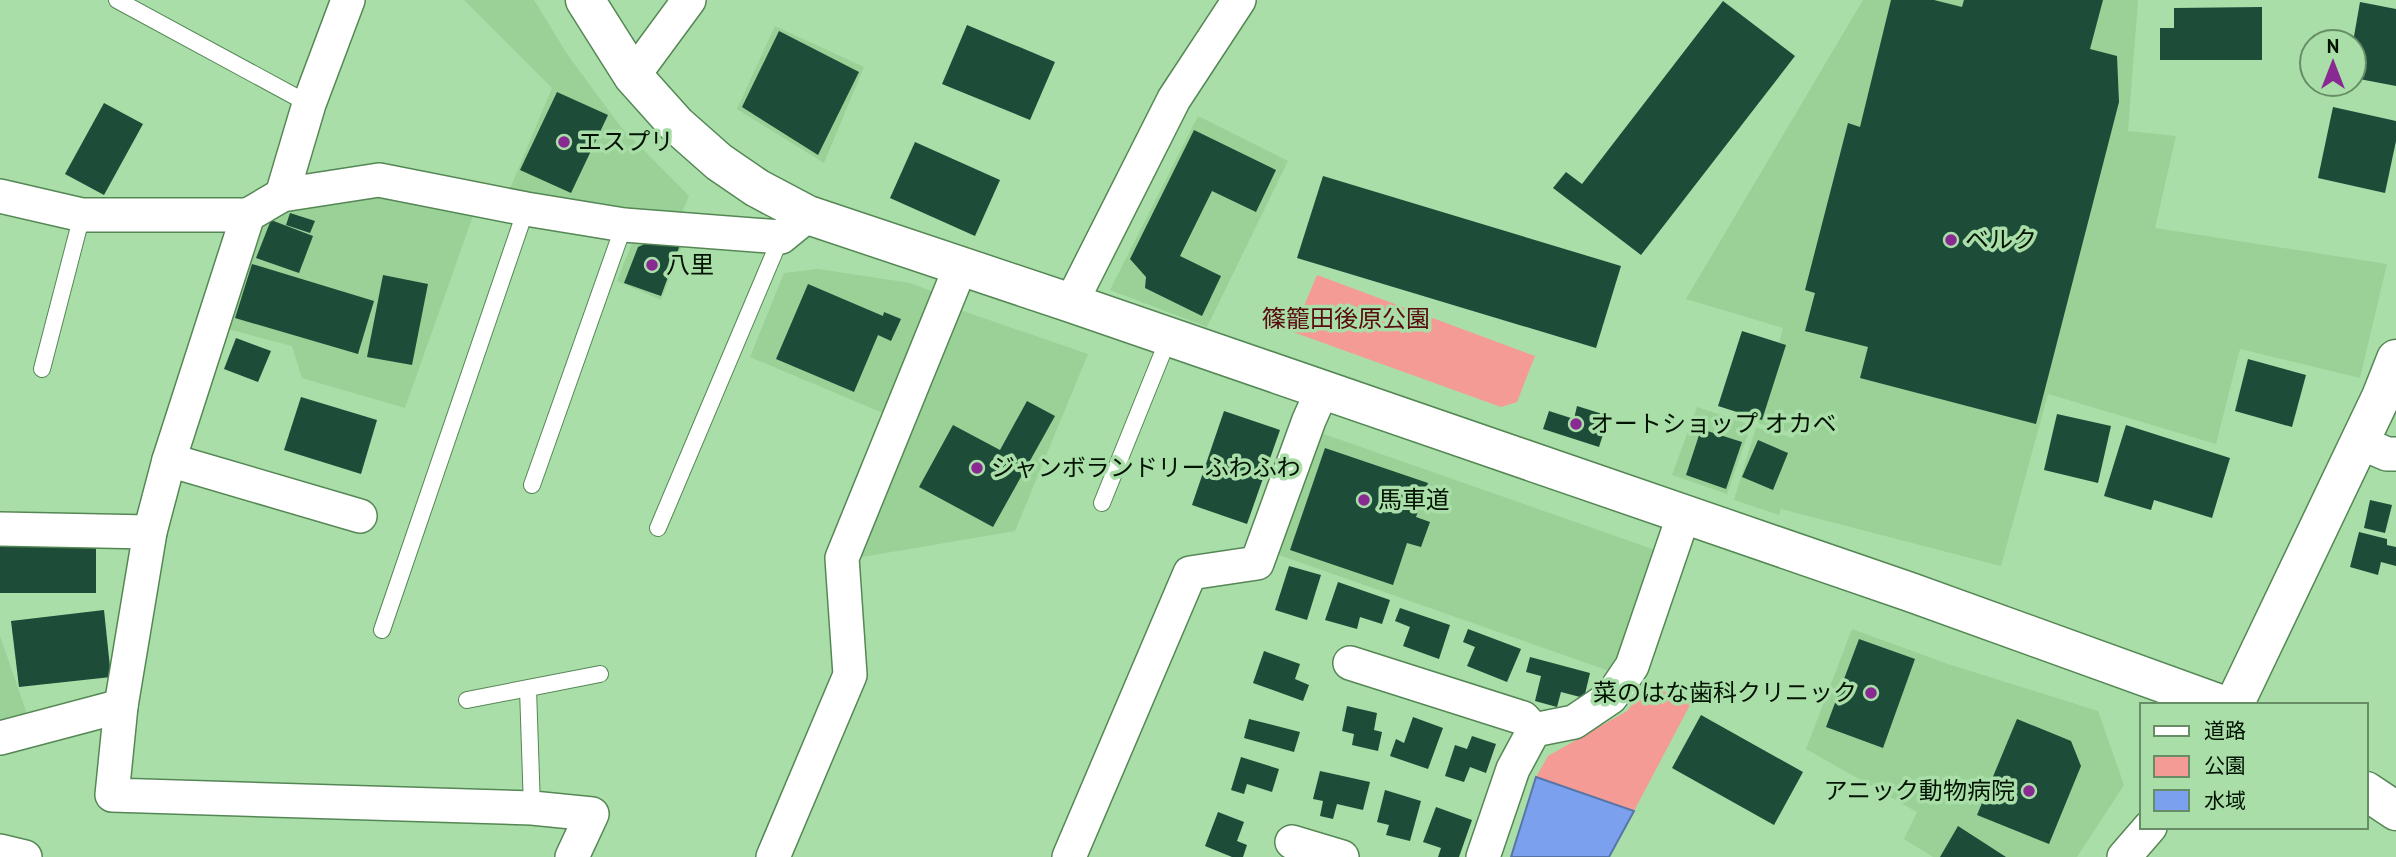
<svg xmlns="http://www.w3.org/2000/svg" width="2396" height="857" font-family="'PT Sans','Noto Sans JP',sans-serif">
<style>
.built{fill:#99d197}
.green{fill:#f59b95}
.water{fill:#7ba0ee;stroke:#5776a7;stroke-width:2}
.building{fill:#1d4c39}
.lines{fill:none;stroke-linecap:round;stroke-linejoin:round}
.lane-casing{stroke:#558755;stroke-width:18}
.street-casing{stroke:#558755;stroke-width:36}
.secondary-casing{stroke:#558755;stroke-width:41}
.lane{stroke:#fff;stroke-width:16}
.street{stroke:#fff;stroke-width:33}
.secondary{stroke:#fff;stroke-width:38}
.poi-dot{fill:#892992;stroke:#a9dea8;stroke-width:2.5}
.labels{text-anchor:middle;stroke-width:7;stroke-linejoin:round;paint-order:stroke}
.poi-label{font-size:24px;fill:#021302;stroke:#a9dea8;text-anchor:start}
.park-label{font-size:24px;fill:#580a0f;stroke:#a9dea8}
</style>
<rect width="100%" height="100%" fill="#a9dea8"/>
<!-- built -->
<g class="built">
<path d="M 464,0 L 534,0 L 567,54 L 620,126 L 689,196 L 679,219 L 507,196 L 552,88 Z"/>
<path d="M 1863,0 L 2138,0 L 2128,131 L 2176,136 L 2155,228 L 2387,264 L 2360,378 L 2240,349 L 2216,444 L 2048,394 L 2001,566 L 1781,509 L 1779,515 L 1734,500 L 1756,427 L 1793,438 L 1795,434 L 1758,423 L 1783,328 L 1686,299 Z"/>
<path d="M 775,26 L 864,67 L 824,163 L 737,109 Z"/>
<path d="M 1198,116 L 1288,161 L 1207,327 L 1110,290 Z"/>
<path d="M 383,198 L 474,213 L 405,408 L 302,378 L 292,346 L 224,328 L 263,219 L 284,202 Z"/>
<path d="M 633,241 L 683,243 L 661,300 L 617,281 Z"/>
<path d="M 818,269 L 910,283 L 939,294 L 890,416 L 750,357 L 784,273 Z"/>
<path d="M 954,308 L 1088,354 L 1015,531 L 856,558 Z"/>
<path d="M 1697,407 L 1751,425 L 1727,494 L 1672,475 Z"/>
<path d="M 1318,432 L 1661,552 L 1612,672 L 1279,555 Z"/>
<path d="M 1852,629 L 1948,664 L 2098,711 L 2124,785 L 2077,857 L 1933,857 L 1904,839 L 1917,812 L 1806,749 Z"/>
<path d="M 0,636 L 28,717 L 0,724 Z"/>
</g>
<!-- green -->
<g class="green">
<path d="M 1317,275 L 1535,356 L 1517,402 L 1501,407 L 1293,332 Z"/>
<path d="M 1648,684 L 1691,703 L 1634,811 L 1536,777 L 1548,756 L 1627,711 Z"/>
</g>
<!-- water -->
<path class="water" d="M 1536,777 L 1634,811 L 1609,857 L 1511,857 Z"/>
<!-- building -->
<g class="building">
<path d="M 1891,0 L 1934,0 L 1962,7 L 1964,0 L 2103,0 L 2090,49 L 2117,56 L 2119,102 L 2036,424 L 1860,378 L 1868,347 L 1805,331 L 1815,293 L 1805,290 L 1848,123 L 1860,127 Z"/>
<path d="M 1723,1 L 1795,56 L 1641,255 L 1553,188 L 1566,172 L 1582,184 Z"/>
<path d="M 2360,2 L 2396,9 L 2396,86 L 2354,78 L 2353,42 Z"/>
<path d="M 2262,7 L 2262,60 L 2160,60 L 2160,28 L 2174,28 L 2174,8 Z"/>
<path d="M 967,25 L 1055,62 L 1030,120 L 942,84 Z"/>
<path d="M 779,31 L 859,72 L 818,155 L 742,107 Z"/>
<path d="M 557,92 L 608,115 L 571,193 L 520,170 Z"/>
<path d="M 104,103 L 143,124 L 104,195 L 65,174 Z"/>
<path d="M 2333,107 L 2396,121 L 2396,141 L 2385,193 L 2318,178 Z"/>
<path d="M 1194,130 L 1276,170 L 1256,212 L 1212,191 L 1180,256 L 1221,276 L 1202,316 L 1145,288 L 1146,277 L 1130,259 Z"/>
<path d="M 915,142 L 1000,180 L 975,236 L 890,198 Z"/>
<path d="M 1323,176 L 1621,266 L 1596,348 L 1297,258 Z"/>
<path d="M 290,213 L 315,221 L 310,233 L 286,225 Z"/>
<path d="M 271,220 L 313,236 L 299,273 L 256,258 Z"/>
<path d="M 647,243 L 680,245 L 661,296 L 624,283 L 638,247 Z"/>
<path d="M 252,264 L 374,301 L 358,354 L 235,318 Z"/>
<path d="M 383,275 L 428,284 L 412,365 L 367,357 Z"/>
<path d="M 808,284 L 883,316 L 884,312 L 901,319 L 891,341 L 878,335 L 854,392 L 776,359 Z"/>
<path d="M 1742,331 L 1786,345 L 1762,420 L 1718,406 Z"/>
<path d="M 236,338 L 271,351 L 258,382 L 224,369 Z"/>
<path d="M 2248,359 L 2306,375 L 2292,427 L 2235,411 Z"/>
<path d="M 301,397 L 377,420 L 361,474 L 284,450 Z"/>
<path d="M 1027,401 L 1055,416 L 993,527 L 919,487 L 953,425 L 1000,450 Z"/>
<path d="M 1577,406 L 1609,416 L 1599,447 L 1543,429 L 1549,411 L 1574,419 Z"/>
<path d="M 1224,411 L 1280,430 L 1247,524 L 1192,505 Z"/>
<path d="M 2057,414 L 2111,426 L 2098,483 L 2044,470 Z"/>
<path d="M 2126,425 L 2230,458 L 2212,518 L 2154,500 L 2151,510 L 2104,496 Z"/>
<path d="M 1701,429 L 1742,442 L 1726,489 L 1686,475 Z"/>
<path d="M 1758,440 L 1788,453 L 1773,490 L 1742,477 Z"/>
<path d="M 1325,448 L 1428,483 L 1416,517 L 1430,522 L 1421,547 L 1407,543 L 1393,585 L 1290,550 Z"/>
<path d="M 2370,500 L 2392,505 L 2385,533 L 2364,528 Z"/>
<path d="M 2359,532 L 2387,539 L 2387,545 L 2396,547 L 2396,566 L 2381,562 L 2378,575 L 2350,567 Z"/>
<path d="M 96,543 L 96,593 L 0,593 L 0,544 Z"/>
<path d="M 1289,566 L 1321,575 L 1307,620 L 1275,610 Z"/>
<path d="M 1338,582 L 1390,600 L 1382,624 L 1360,617 L 1357,629 L 1325,620 Z"/>
<path d="M 1400,608 L 1450,625 L 1439,659 L 1403,646 L 1410,627 L 1395,621 Z"/>
<path d="M 104,610 L 111,677 L 19,687 L 11,621 Z"/>
<path d="M 1468,629 L 1521,649 L 1507,682 L 1467,666 L 1475,647 L 1463,642 Z"/>
<path d="M 1859,639 L 1915,659 L 1883,748 L 1826,727 Z"/>
<path d="M 1264,651 L 1300,664 L 1295,679 L 1309,685 L 1303,701 L 1253,683 Z"/>
<path d="M 1530,657 L 1590,673 L 1584,698 L 1561,692 L 1557,707 L 1535,701 L 1541,676 L 1526,672 Z"/>
<path d="M 1347,706 L 1377,713 L 1374,730 L 1382,732 L 1378,751 L 1352,745 L 1354,734 L 1342,731 Z"/>
<path d="M 1701,715 L 1803,772 L 1774,825 L 1672,768 Z"/>
<path d="M 1413,717 L 1443,728 L 1428,769 L 1390,756 L 1396,739 L 1404,743 Z"/>
<path d="M 1249,719 L 1300,732 L 1294,752 L 1244,738 Z"/>
<path d="M 2017,719 L 2071,741 L 2081,766 L 2049,844 L 1977,815 Z"/>
<path d="M 1472,736 L 1496,744 L 1486,773 L 1470,767 L 1464,782 L 1445,776 L 1455,745 L 1467,749 Z"/>
<path d="M 1241,757 L 1279,769 L 1272,792 L 1247,784 L 1244,794 L 1231,790 Z"/>
<path d="M 1320,771 L 1370,782 L 1363,810 L 1337,804 L 1333,819 L 1320,816 L 1323,801 L 1313,799 Z"/>
<path d="M 1385,790 L 1421,801 L 1410,841 L 1386,835 L 1389,825 L 1377,822 Z"/>
<path d="M 1436,807 L 1472,820 L 1459,857 L 1438,857 L 1441,848 L 1423,842 Z"/>
<path d="M 1218,812 L 1244,822 L 1237,841 L 1247,845 L 1243,857 L 1232,857 L 1205,846 Z"/>
<path d="M 1958,826 L 2006,857 L 1940,857 Z"/>
</g>
<g class="lines">
<!-- lane casing -->
<g class="lane-casing">
<g id="lane">
<path d="M 117,0 L 309,104"/>
<path d="M 42,369 L 82,215"/>
<path d="M 532,485 L 624,225"/>
<path d="M 1102,503 L 1169,337"/>
<path d="M 658,528 L 781,237"/>
<path d="M 382,630 L 526,209"/>
<path d="M 528,689 L 532,808"/>
<path d="M 467,700 L 600,674"/>
</g>
</g>
<!-- street casing -->
<g class="street-casing">
<g id="street">
<path d="M 633,76 L 689,0"/>
<path d="M 282,195 L 309,104 L 348,0"/>
<path d="M 0,196 L 82,215 L 248,215"/>
<path d="M 1071,303 L 1174,99 L 1239,0"/>
<path d="M 2359,442 L 2387,454 L 2396,454"/>
<path d="M 169,460 L 360,516"/>
<path d="M 0,529 L 150,532"/>
<path d="M 1350,663 L 1523,718 L 1534,730"/>
<path d="M 0,738 L 121,706"/>
<path d="M 1292,842 L 1342,857"/>
<path d="M 0,851 L 25,857"/>
<path d="M 572,857 L 592,814 L 532,808 L 112,795 L 121,706 L 150,532 L 169,460 L 248,215 L 282,195 L 379,180 L 526,209 L 624,225 L 781,237 L 808,215"/>
<path d="M 773,857 L 850,675 L 842,558 L 960,268"/>
<path d="M 1069,857 L 1190,573 L 1257,563 L 1309,420 L 1322,391"/>
<path d="M 1483,857 L 1513,769 L 1534,730 L 1574,722 L 1611,697 L 1632,666 L 1684,514"/>
<path d="M 2124,857 L 2150,827"/>
</g>
</g>
<!-- secondary casing -->
<g class="secondary-casing">
<g id="secondary">
<path d="M 585,0 L 633,76 L 676,124 L 719,162 L 757,188 L 808,215 L 1071,303 L 1910,592 L 2223,705"/>
<path d="M 2234,705 L 2381,397 L 2396,359"/>
<path d="M 2366,791 L 2396,811"/>
</g>
</g>
<!-- lane -->
<use href="#lane" class="lane"/>
<!-- street -->
<use href="#street" class="street"/>
<!-- secondary -->
<use href="#secondary" class="secondary"/>
</g>
<!-- markers -->
<g class="poi-dot">
<circle cx="564" cy="142" r="7"/>
<circle cx="1951" cy="240" r="7"/>
<circle cx="652" cy="265" r="7"/>
<circle cx="1576" cy="424" r="7"/>
<circle cx="977" cy="468" r="7"/>
<circle cx="1364" cy="500" r="7"/>
<circle cx="1871" cy="693" r="7"/>
<circle cx="2029" cy="791" r="7"/>
</g>
<g class="labels">
<!-- poi labels -->
<g class="poi-label">
<text x="578" y="150">エスプリ</text>
<text x="1965" y="248">ベルク</text>
<text x="666" y="273">八里</text>
<text x="1590" y="432">オートショップ オカベ</text>
<text x="991" y="476">ジャンボランドリーふわふわ</text>
<text x="1378" y="508">馬車道</text>
<text x="1857" y="701" text-anchor="end">菜のはな歯科クリニック</text>
<text x="2015" y="799" text-anchor="end">アニック動物病院</text>
</g>
<!-- park labels -->
<g class="park-label">
<text x="1346" y="327">篠籠田後原公園</text>
</g>
</g>
<!-- legend -->
<rect x="2140" y="703" width="228" height="126" fill="#a9dea8" stroke="#668d66" stroke-width="2"/>
<rect x="2154" y="726" width="35" height="10" fill="#ffffff" stroke="#668d66" stroke-width="2"/>
<text x="2204" y="738" font-size="21" fill="#021302">道路</text>
<rect x="2154" y="756" width="35" height="21" fill="#f59b95" stroke="#668d66" stroke-width="2"/>
<text x="2204" y="773" font-size="21" fill="#021302">公園</text>
<rect x="2154" y="790" width="35" height="21" fill="#7ba0ee" stroke="#668d66" stroke-width="2"/>
<text x="2204" y="808" font-size="21" fill="#021302">水域</text>
<!-- north arrow -->
<g transform="translate(2333 63)"><circle r="33" fill="#a9dea8" stroke="#668d66" stroke-width="2"/>
<path d="M0-5L12 26L0 18L-12 26Z" fill="#892992"/>
<text y="-10" font-size="19" font-weight="bold" text-anchor="middle" fill="#021302">N</text>
</g>
</svg>
